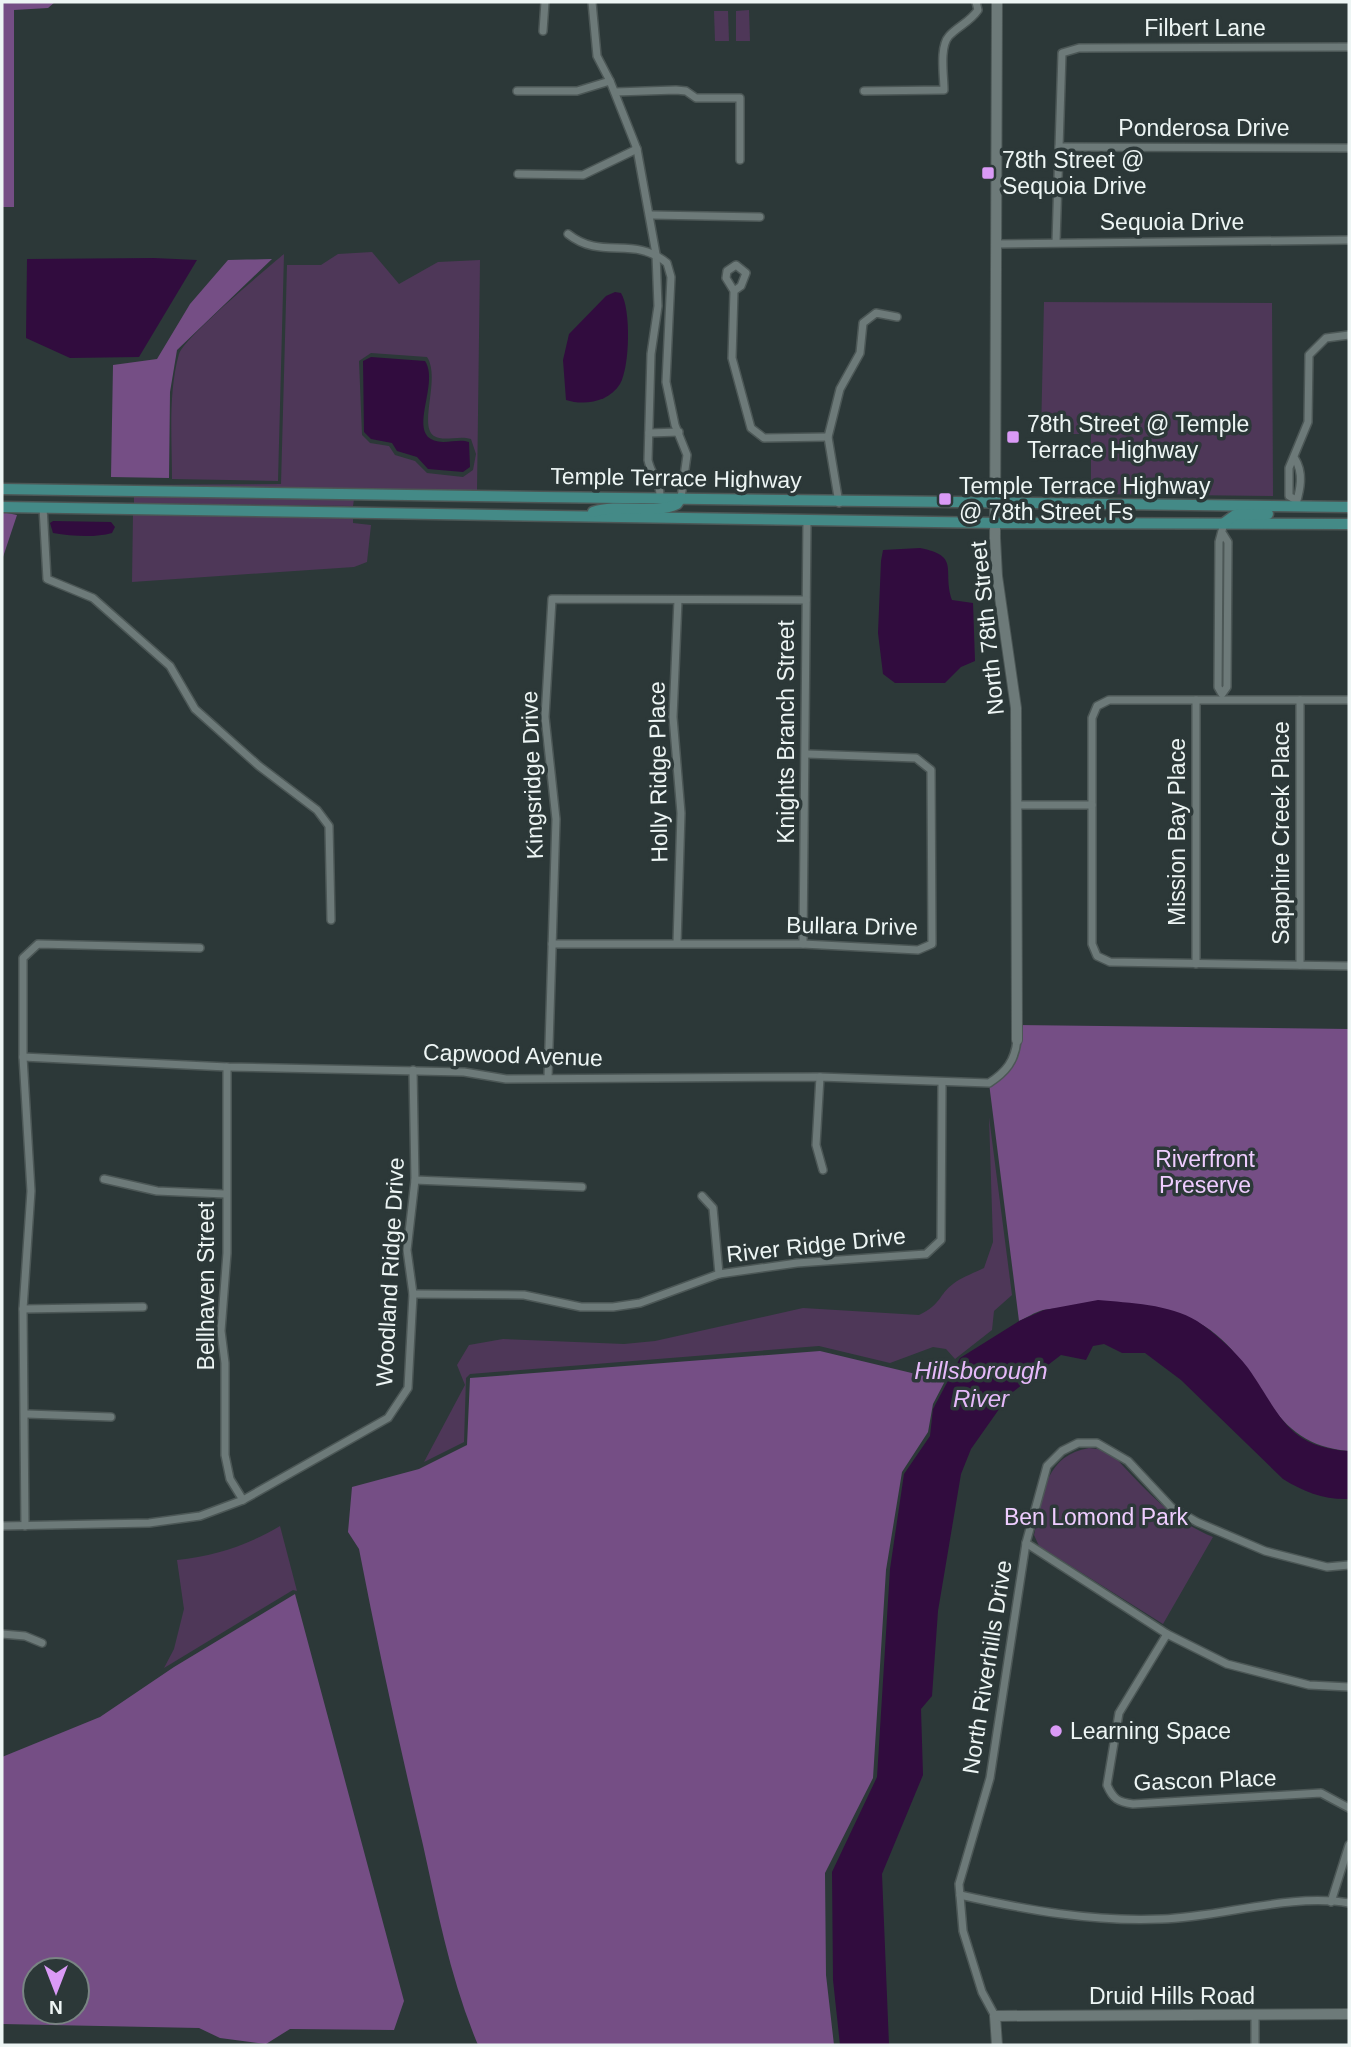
<svg xmlns="http://www.w3.org/2000/svg" width="1351" height="2047" font-family="Helvetica,sans-serif">
	<rect width="100%" height="100%" fill="#2c3838"/>
	<g fill="#4e3758" fill-rule="evenodd">
		<polygon points="749,10 750,41 736,41 736,11"/>
		<polygon points="714,11 728,11 729,41 715,41"/>
		<path d="M372,252L399,284L438,262L480,260L477,491L127,485L281,484L287,265H321L338,254ZM371,353L427,357C441,378 418,426 434,436C444,442 459,435 471,439L476,454L473,470L463,477L427,473L415,461L395,455L389,446L370,443L362,435L359,361Z"/>
		<path d="M284,254L278,481L172,479C172,439 168,393 179,354C183,339 267,268 284,254Z"/>
		<polygon points="1044,302 1272,303 1273,496 1091,494 1091,434 1041,434"/>
		<polygon points="134,495 354,499 353,506 134,503"/>
		<polygon points="133,513 353,516 353,523 371,525 367,562 354,567 132,582"/>
		<path d="M989,1117L1012,1295L994,1311L992,1330L955,1359L946,1349L933,1347L890,1363L819,1346L470,1374L466,1378L464,1442L424,1462L465,1385L457,1365L469,1345L503,1339L624,1344L655,1341L803,1308L919,1315C942,1304 939,1294 953,1284C962,1277 974,1273 984,1268L993,1242Z"/>
		<path d="M1089,1448L1105,1450L1114,1456C1143,1488 1173,1521 1213,1537L1163,1624L1039,1546L1034,1535C1043,1497 1043,1456 1089,1448Z"/>
		<path d="M280,1526L297,1591L293,1590L164,1668L174,1649L184,1609L177,1560C215,1556 248,1545 280,1526Z"/>
	</g>
	<g fill="#754e85" fill-rule="evenodd">
		<polygon points="2,2 55,2 48,8 14,10 14,207 2,207"/>
		<polygon points="272,259 177,350 170,392 169,478 111,477 113,365 157,359 190,304 228,260"/>
		<polygon points="2,512 17,515 2,560"/>
		<path d="M1017,1025L1349,1029V1451C1260,1445 1265,1357 1197,1322C1185,1315 1129,1316 1112,1315C1092,1313 1064,1306 1043,1310C1035,1312 1026,1318 1019,1321L989,1083L1016,1055Z"/>
		<path d="M820,1351L945,1381L933,1404L928,1432L902,1472L886,1570L873,1778L825,1873L826,1975L834,2045H478C451,1981 438,1913 423,1845C400,1747 378,1648 359,1549L348,1532L352,1487L419,1469L467,1445L470,1378Z"/>
		<path d="M295,1594L404,2001L394,2030L290,2029L266,2044L220,2038L199,2028L2,2024V1757L100,1717L174,1667ZM77,1970V2012H35V1970Z"/>
	</g>
	<g fill="#310c3e">
		<polygon points="154,258 197,260 139,357 70,358 26,338 27,259"/>
		<path d="M615,292L621,293C631,309 630,366 620,384C609,402 584,406 566,400L563,360L569,334L606,296Z"/>
		<path d="M371,357L425,361C439,382 411,427 431,439C443,446 457,438 469,442L470,467L463,472L428,469L417,457L397,451L392,443L371,439L364,432L363,361Z"/>
		<path d="M53,521L111,522L115,527L112,533C94,538 72,536 53,533L50,523Z"/>
		<path d="M920,548C961,556 942,570 952,600L973,603L975,661L961,667L945,683H895L883,674L878,633L881,561L883,550Z"/>
		<path d="M1098,1300C1130,1303 1169,1304 1197,1321C1215,1333 1235,1351 1248,1368C1280,1413 1286,1447 1349,1451V1499C1325,1500 1304,1492 1283,1479L1181,1380L1145,1353H1122L1104,1344L1093,1346L1086,1360L1061,1355L1009,1395L971,1449L961,1474L938,1611L932,1696L921,1709L923,1775L882,1874L889,2045H840L833,1980L832,1872L877,1777L890,1569L904,1474L930,1436L933,1409L960,1358L1019,1321L1044,1310Z"/>
	</g>
	<g fill="none" stroke-linecap="round" stroke-linejoin="round">
		<defs>
			<g id="street">
				<path d="M592,2L597,56L610,81L637,149L656,254L658,306L651,354L648,460C651,475 661,482 660,498"/>
				<polyline points="543,31 545,2"/>
				<polyline points="517,91 577,91 610,81"/>
				<path d="M864,91L944,90C944,76 939,47 949,36C958,26 970,22 978,10L976,2"/>
				<polyline points="615,92 676,90 686,91 696,98 740,98 740,160"/>
				<polyline points="1059,147 1349,148"/>
				<polyline points="518,174 583,175 637,149"/>
				<polyline points="652,215 760,217"/>
				<path d="M568,234C602,261 633,235 667,263L671,277L666,382L675,425L687,455L681,498"/>
				<polyline points="1056,242 1062,53 1079,48 1349,47"/>
				<polyline points="996,244 1349,240"/>
				<polyline points="734,291 726,278 727,271 736,265 746,273 741,286 734,291 732,358 751,428 764,438 828,437"/>
				<polyline points="649,433 679,432"/>
				<path d="M1295,459C1304,473 1300,490 1296,504"/>
				<polyline points="1296,500 1289,496 1289,468 1308,422 1309,355 1326,338 1349,335"/>
				<polyline points="839,503 828,437 840,389 860,353 863,323 876,313 897,317"/>
				<polyline points="43,507 47,579 93,598 170,666 195,709 259,766 317,810 329,826 331,920"/>
				<polyline points="1223,534 1228,542 1227,687 1222,694 1218,687 1219,542 1224,523"/>
				<polyline points="1300,700 1300,965"/>
				<polyline points="1349,700 1109,700 1097,706 1092,718 1092,944 1097,956 1110,962 1349,966"/>
				<polyline points="1016,805 1092,805"/>
				<polyline points="677,943 681,813 673,717 678,600"/>
				<polyline points="552,944 803,944 918,950 932,944 931,770 916,758 807,754"/>
				<polyline points="803,944 807,520"/>
				<polyline points="1196,964 1196,700"/>
				<path d="M23,1057L227,1067L464,1072L506,1079L820,1077L989,1083C1006,1072 1015,1061 1017,1040"/>
				<polyline points="227,1067 227,1253 221,1331 225,1363 225,1455 230,1479 243,1500"/>
				<polyline points="820,1077 816,1145 823,1170"/>
				<polyline points="548,1078 556,819 545,717 552,599 806,600"/>
				<polyline points="104,1179 157,1191 225,1194"/>
				<polyline points="415,1180 582,1187"/>
				<polyline points="702,1196 713,1208 719,1274"/>
				<polyline points="413,1294 524,1295 581,1307 613,1307 640,1303 719,1274 797,1263 926,1254 941,1240 942,1083"/>
				<polyline points="23,1309 143,1307"/>
				<polyline points="27,1414 111,1417"/>
				<polyline points="2,1526 149,1523 200,1516 243,1500 388,1418 408,1388 413,1294 407,1250 415,1180 413,1070"/>
				<polyline points="25,1526 23,1309 31,1191 23,1057 23,958 38,944 200,948"/>
				<polyline points="1026,1543 1167,1634 1227,1664 1309,1685 1349,1687"/>
				<polyline points="2,1634 25,1636 42,1643"/>
				<path d="M1167,1634L1119,1713L1107,1785C1113,1799 1118,1802 1133,1804L1321,1793L1349,1808"/>
				<path d="M960,1895C1027,1910 1092,1922 1162,1919C1222,1917 1290,1893 1349,1903"/>
				<polyline points="1331,1902 1349,1845"/>
				<polyline points="995,2016 982,1992 963,1931 959,1884 990,1778 1026,1543 1047,1466 1062,1451 1078,1443 1097,1443 1128,1461 1171,1507 1197,1522 1265,1551 1327,1567 1349,1565"/>
				<polyline points="1255,2045 1255,2015"/>
			</g>
			<g id="secondary">
				<polyline points="997,2 995,538 997,576 1016,708 1017,1040"/>
				<polyline points="997,2045 995,2016 1349,2014"/>
			</g>
			<g id="primary">
				<path d="M2,489C451,494 900,505 1349,507"/>
				<polyline points="2,507 996,523 1349,524"/>
				<path d="M593,512C619,503 655,515 677,504L681,498"/>
				<polyline points="1224,523 1235,515 1268,514"/>
			</g>
		</defs>
		<use href="#street" stroke="#4c5756" stroke-width="10"/>
		<use href="#secondary" stroke="#4c5756" stroke-width="12"/>
		<use href="#primary" stroke="#4c5756" stroke-width="13"/>
		<use href="#street" stroke="#6d7a79" stroke-width="7"/>
		<use href="#secondary" stroke="#6d7a79" stroke-width="10"/>
		<use href="#primary" stroke="#448a87" stroke-width="10"/>
	</g>
	<g fill="#da9af6" stroke="#2c3838" stroke-width="2.5">
		<rect x="981" y="166" width="14" height="14" rx="3.5"/>
		<rect x="1006" y="430" width="14" height="14" rx="3.5"/>
		<rect x="938" y="492" width="14" height="14" rx="3.5"/>
		<circle cx="1056" cy="1731" r="7"/>
	</g>
	<g text-anchor="middle" dominant-baseline="central" stroke-width="7" stroke-linejoin="round" paint-order="stroke">
		<g font-size="23" fill="#edf5f4" stroke="#2c3838">
			<text x="1205" y="28">Filbert Lane</text>
			<text x="1204" y="128">Ponderosa Drive</text>
			<text x="1172" y="222">Sequoia Drive</text>
			<text transform="translate(676 478) rotate(1)">Temple Terrace Highway</text>
			<text transform="translate(987 628) rotate(-96)">North 78th Street</text>
			<text transform="translate(786 732) rotate(-90)">Knights Branch Street</text>
			<text transform="translate(658 772) rotate(-91)">Holly Ridge Place</text>
			<text transform="translate(532 775) rotate(-92)">Kingsridge Drive</text>
			<text transform="translate(1177 832) rotate(-90)">Mission Bay Place</text>
			<text transform="translate(1281 833) rotate(-90)">Sapphire Creek Place</text>
			<text transform="translate(852 926) rotate(1)">Bullara Drive</text>
			<text transform="translate(513 1055) rotate(2)">Capwood Avenue</text>
			<text transform="translate(816 1245) rotate(-6)">River Ridge Drive</text>
			<text transform="translate(390 1272) rotate(-87)">Woodland Ridge Drive</text>
			<text transform="translate(206 1286) rotate(-90)">Bellhaven Street</text>
			<text transform="translate(987 1667) rotate(-81)">North Riverhills Drive</text>
			<text transform="translate(1205 1780) rotate(-2)">Gascon Place</text>
			<text x="1172" y="1996">Druid Hills Road</text>
		</g>
		<g font-size="23" fill="#edf5f4" stroke="#2c3838" text-anchor="start">
			<text x="1002" y="160">78th Street @<tspan x="1002" dy="26">Sequoia Drive</tspan></text>
			<text x="1027" y="424">78th Street @ Temple<tspan x="1027" dy="26">Terrace Highway</tspan></text>
			<text x="959" y="486">Temple Terrace Highway<tspan x="959" dy="26">@ 78th Street Fs</tspan></text>
			<text x="1070" y="1731">Learning Space</text>
		</g>
		<g font-size="23" fill="#efcdff" stroke="#2c3838">
			<text x="1205" y="1159">Riverfront<tspan x="1205" dy="26">Preserve</tspan></text>
			<text x="1096" y="1517">Ben Lomond Park</text>
		</g>
		<g font-size="24" font-style="italic" fill="#e6b9fa" stroke="#2c3838">
			<text x="981" y="1370">Hillsborough<tspan x="981" dy="28">River</tspan></text>
		</g>
	</g>
	<rect width="1351" height="2047" fill="none" stroke="#edf5f4" stroke-width="7"/>
	<g transform="translate(56 1991) rotate(180)"><circle r="33" fill="#2c3838" stroke="#798483" stroke-width="2"/>
	<path d="M0-5L12 26L0 18L-12 26Z" fill="#da9af6"/>
	<text y="-10" font-size="19" font-weight="bold" text-anchor="middle" fill="#edf5f4">N</text>
	</g>
</svg>
